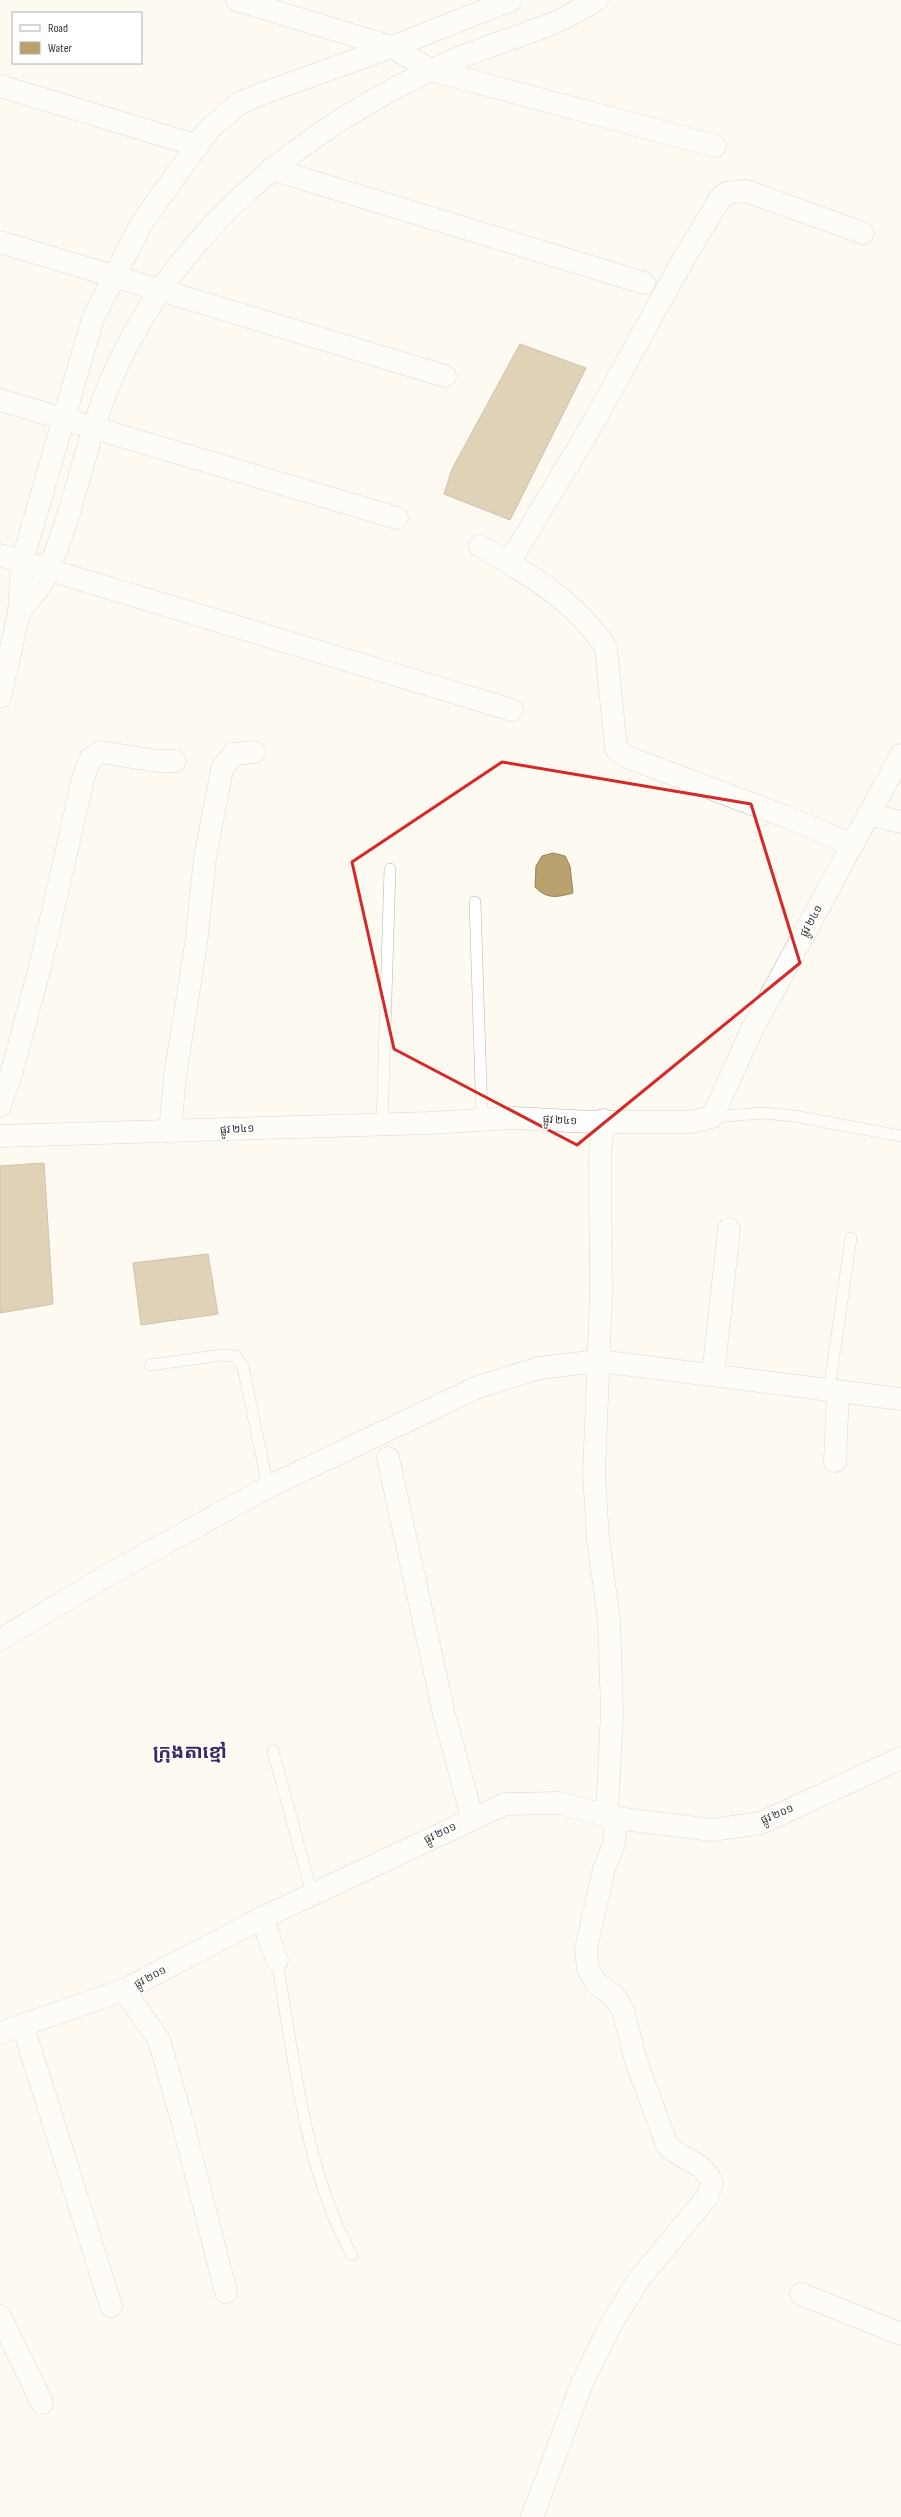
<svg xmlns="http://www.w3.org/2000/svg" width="901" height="2517" font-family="'Sofia Sans Condensed','Noto Sans Khmer',sans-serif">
	<rect width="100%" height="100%" fill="#fefaf1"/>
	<g fill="#baa26f" stroke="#94825e">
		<polygon points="520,344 586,368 510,520 444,494 452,469"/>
		<path d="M553,853L565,856L570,866L573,893C557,897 548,900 535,887L536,866L542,856Z"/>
		<polygon points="44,1163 53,1304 0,1313 0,1166"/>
		<polygon points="208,1254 218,1314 141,1325 133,1263"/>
	</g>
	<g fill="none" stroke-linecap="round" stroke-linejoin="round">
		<defs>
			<g id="service">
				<polyline points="475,902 482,1119"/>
				<polyline points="712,1117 763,1113 794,1116 901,1136"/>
				<polyline points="382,1124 390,869"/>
				<polyline points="150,1365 222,1355 236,1356 243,1367 268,1487"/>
				<polyline points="829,1390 851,1238"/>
				<polyline points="273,1751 312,1894"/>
				<path d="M277,1960C293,2055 305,2171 352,2255"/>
			</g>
			<g id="minor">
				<polyline points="237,0 392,47 431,70 715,146"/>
				<polyline points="0,86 198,146"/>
				<polyline points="271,169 644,283"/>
				<polyline points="0,242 445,376"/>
				<polyline points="0,400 397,518"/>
				<path d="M480,546C527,573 576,601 606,648L616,749L627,757L784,816L853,845"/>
				<polyline points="0,555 512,710"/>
				<polyline points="509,563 592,425 683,260 720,199 726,193 746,191 863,233"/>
				<path d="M19,613C27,602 39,590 45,577C77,508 86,430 119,362C186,222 310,124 449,62C483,47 519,37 554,23C569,16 583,8 597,0"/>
				<polyline points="0,697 19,613 22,562 93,318 141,224 209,129 240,103 261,94 392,47 511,0"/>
				<polyline points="869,814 901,822"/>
				<polyline points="0,1106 12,1071 40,967 83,779 90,759 101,752 157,761 175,761"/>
				<polyline points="603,1120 600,1156 601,1295 594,1474 598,1539 609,1620 612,1711 607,1814"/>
				<polyline points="170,1132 175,1076 196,944 205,858 222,769 233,754 254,752"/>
				<polyline points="0,1136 429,1123 515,1118 590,1122 691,1122 712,1117 752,1030 901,755"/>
				<polyline points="713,1375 729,1229"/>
				<polyline points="388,1458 444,1714 472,1817"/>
				<polyline points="835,1461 838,1391"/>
				<polyline points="0,1640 108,1575 268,1487 478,1387 539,1368 599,1361 901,1399"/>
				<polyline points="262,1918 277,1960"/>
				<polyline points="124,1990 159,2040 183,2124 226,2292"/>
				<polyline points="23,2026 111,2306"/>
				<polyline points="801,2294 901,2334"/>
				<polyline points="0,2316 42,2403"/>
				<path d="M532,2517L582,2383L608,2330L637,2282L707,2197L712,2183C701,2158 684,2163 667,2145L636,2061L623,2010L614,1996L596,1983L588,1969L586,1949L604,1869L614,1844L616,1818"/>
			</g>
			<polyline id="tertiary" points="0,2033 124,1990 262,1918 505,1804 559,1803 616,1818 712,1830 761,1823 901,1758"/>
		</defs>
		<use href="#service" stroke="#b7b3ab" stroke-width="12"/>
		<use href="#minor" stroke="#b7b3ab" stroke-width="23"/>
		<use href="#tertiary" stroke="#b7b3ab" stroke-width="23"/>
		<use href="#service" stroke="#fff" stroke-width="11"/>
		<use href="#minor" stroke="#fff" stroke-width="22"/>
		<use href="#tertiary" stroke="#fff" stroke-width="22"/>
	</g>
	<path d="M0 0H901V2517H0ZM502,762L751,804L800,963L577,1145L394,1049L352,862Z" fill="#fefaf1" fill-opacity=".55" fill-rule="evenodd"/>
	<path fill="none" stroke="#d62828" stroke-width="3" stroke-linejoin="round" d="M502,762L751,804L800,963L577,1145L394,1049L352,862Z"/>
	<g text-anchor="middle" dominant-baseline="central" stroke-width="3.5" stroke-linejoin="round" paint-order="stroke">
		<g font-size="11" fill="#3b3936" stroke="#fff">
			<text transform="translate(811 921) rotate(-61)">ផ្លូវ ២៤១</text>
			<text transform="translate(560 1120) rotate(3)">ផ្លូវ ២៤១</text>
			<text transform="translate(237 1129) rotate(-3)">ផ្លូវ ២៤១</text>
			<text transform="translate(777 1814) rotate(-23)">ផ្លូវ ២០១</text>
			<text transform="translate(440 1833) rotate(-26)">ផ្លូវ ២០១</text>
			<text transform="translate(150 1977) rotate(-28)">ផ្លូវ ២០១</text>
		</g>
		<g font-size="19" font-weight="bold" fill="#3d2a65" stroke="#fff">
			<text x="190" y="1752">ក្រុងតាខ្មៅ</text>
		</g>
	</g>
	<rect x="12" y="12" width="130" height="52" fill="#ffffff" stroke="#b1b0af"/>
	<rect x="20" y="25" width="20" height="6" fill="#ffffff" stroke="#b1b0af"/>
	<text x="48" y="32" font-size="12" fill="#3b3936">Road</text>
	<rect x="20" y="42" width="20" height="12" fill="#baa26f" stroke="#b1b0af"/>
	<text x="48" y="52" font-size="12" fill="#3b3936">Water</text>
</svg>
